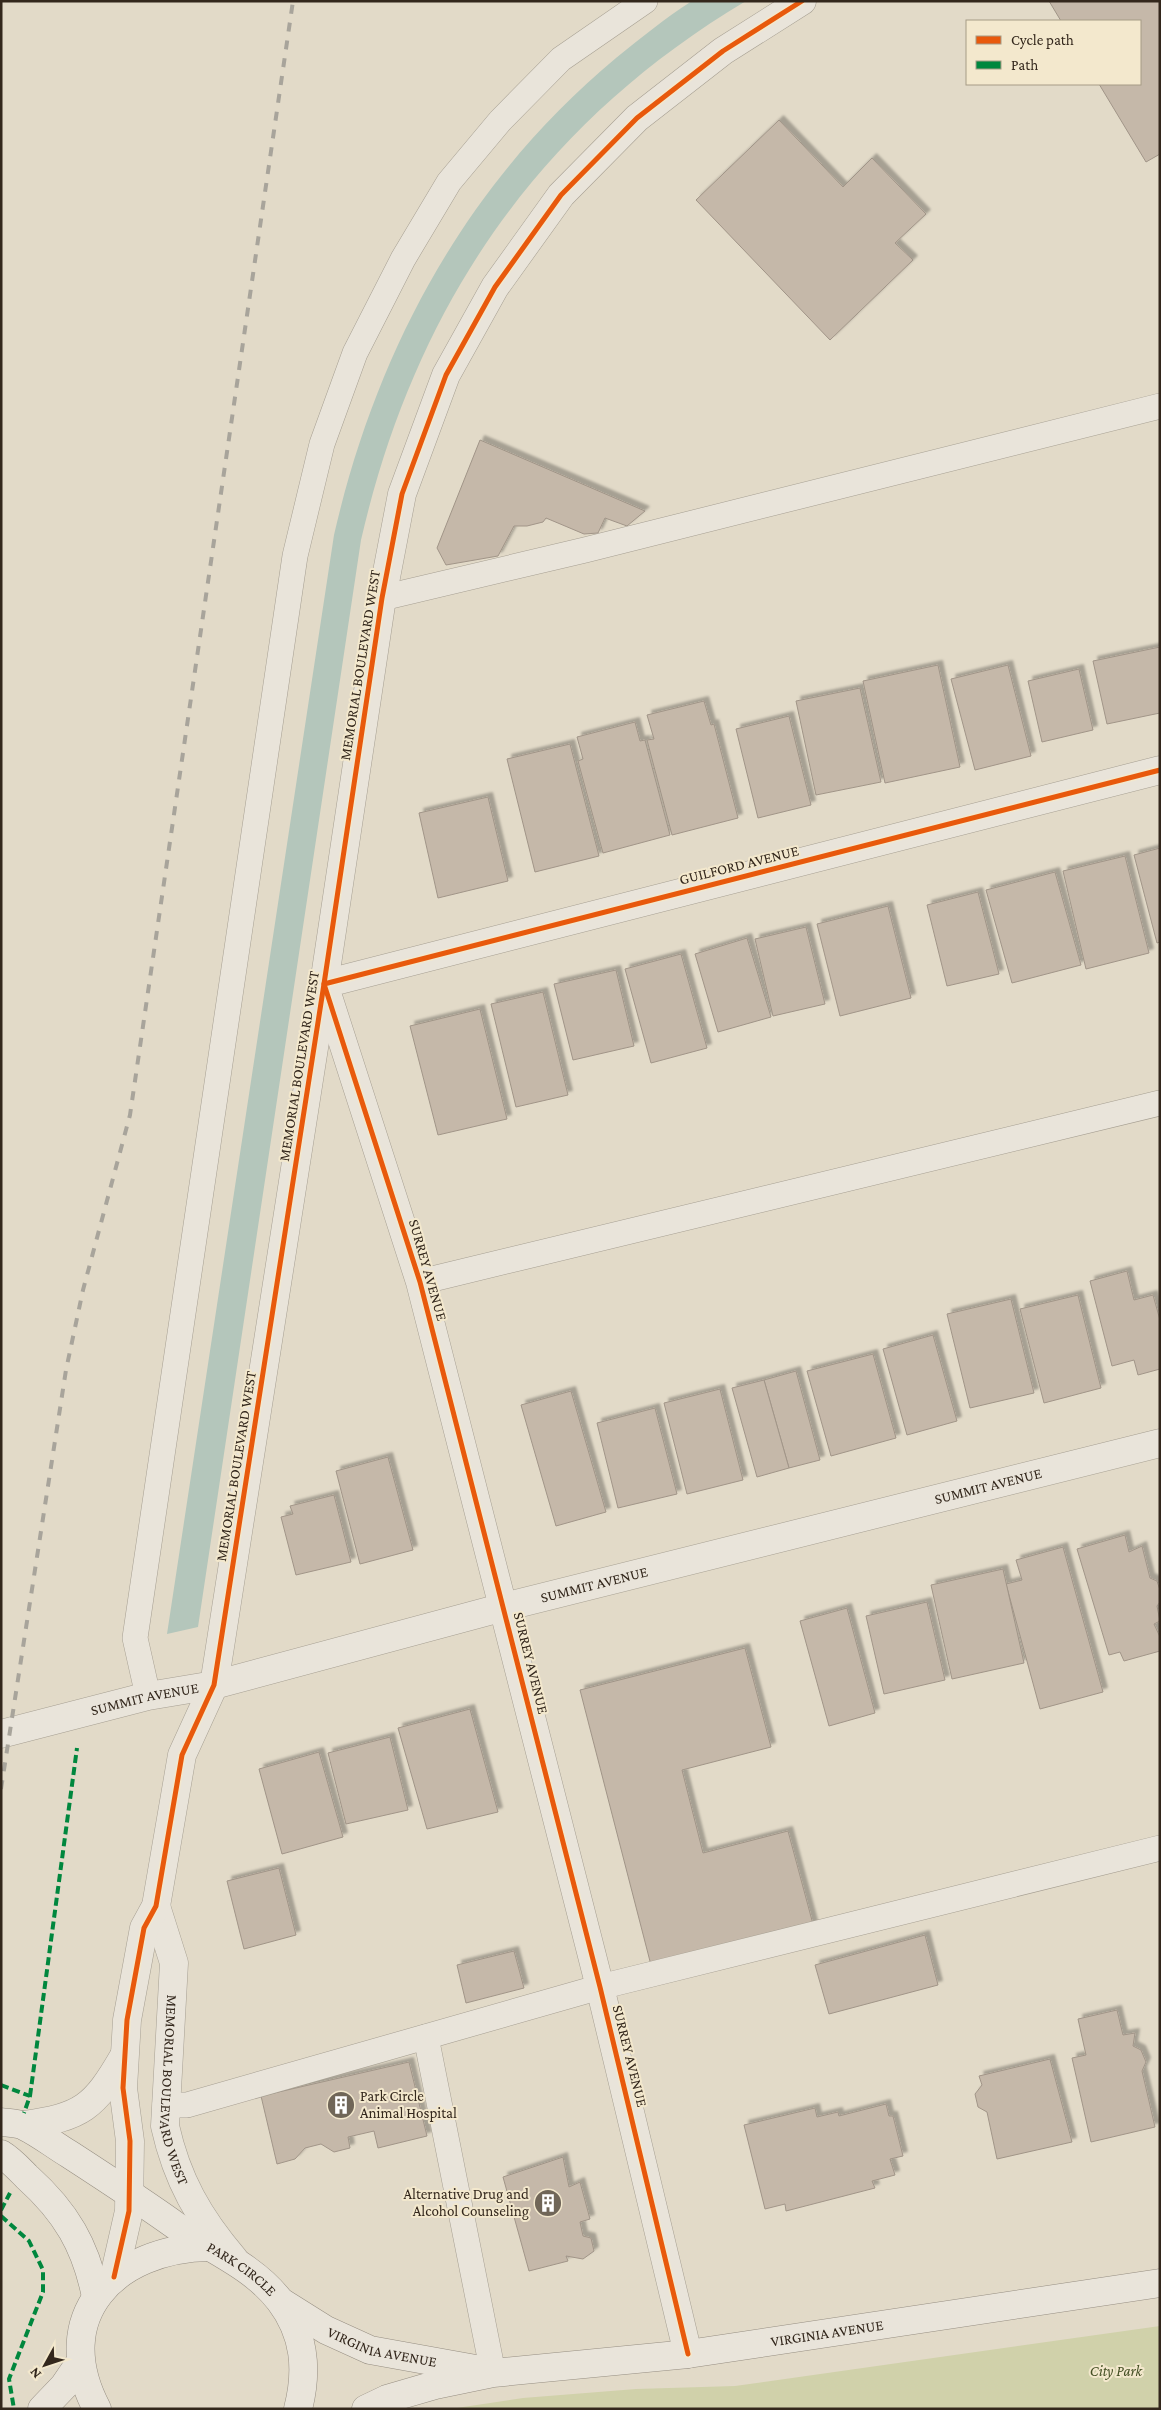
<svg xmlns="http://www.w3.org/2000/svg" width="1161" height="2410" font-family="'Crimson Pro',serif">
	<defs>
		<filter id="shadow"><feDropShadow dx="4.5" dy="-4.5" stdDeviation="1" flood-color="#0004"/></filter>
	</defs>
	<rect width="100%" height="100%" fill="#e2dac8"/>
	<polygon fill="#d0d1aa" points="1160,2326 1160,2409 450,2409 523,2398 636,2389 735,2386"/>
	<path fill="#b4c6bb" d="M692,1H746C538,125 415,306 361,540L198,1627L167,1634L334,535C377,348 467,182 616,58C641,38 665,18 692,1Z"/>
	<g fill="#c5b8a9" stroke="#a19588" filter="url(#shadow)">
		<polygon points="1049,1 1160,1 1160,154 1146,162 1099,84 1140,84 1140,21 1061,21"/>
		<polygon points="779,120 843,187 872,158 926,214 895,243 913,260 830,340 696,200"/>
		<polygon points="480,440 645,511 627,526 605,518 598,533 584,534 546,518 543,522 527,526 514,526 498,556 446,565 437,548"/>
		<polygon points="1160,647 1160,713 1107,724 1093,661"/>
		<polygon points="938,665 960,767 885,783 863,681"/>
		<polygon points="1008,665 1031,756 975,770 951,679"/>
		<polygon points="1079,669 1093,730 1042,742 1028,681"/>
		<polygon points="860,688 881,782 816,795 796,701"/>
		<polygon points="704,701 711,725 714,724 738,818 672,835 647,740 654,739 647,715"/>
		<polygon points="789,716 811,805 758,818 736,729"/>
		<polygon points="635,722 640,741 645,740 670,835 603,853 578,761 583,759 577,737"/>
		<polygon points="570,744 599,856 535,872 507,759"/>
		<polygon points="488,797 508,881 438,898 419,813"/>
		<polygon points="1160,848 1160,942 1157,943 1134,855"/>
		<polygon points="1125,856 1149,953 1086,969 1063,871"/>
		<polygon points="1055,872 1081,965 1012,983 986,890"/>
		<polygon points="978,892 999,974 947,986 927,905"/>
		<polygon points="888,906 911,998 840,1016 817,924"/>
		<polygon points="806,927 825,1004 773,1016 755,939"/>
		<polygon points="747,938 771,1017 718,1032 695,954"/>
		<polygon points="681,954 707,1048 651,1063 625,969"/>
		<polygon points="616,970 634,1046 573,1060 554,984"/>
		<polygon points="543,992 568,1095 516,1107 491,1004"/>
		<polygon points="480,1009 507,1119 438,1135 410,1026"/>
		<polygon points="1127,1271 1134,1300 1153,1295 1160,1320 1160,1369 1138,1375 1134,1360 1112,1366 1090,1281"/>
		<polygon points="1078,1295 1101,1388 1044,1403 1020,1309"/>
		<polygon points="1011,1299 1034,1393 970,1408 947,1314"/>
		<polygon points="933,1335 957,1421 907,1435 883,1349"/>
		<polygon points="873,1354 896,1438 831,1456 807,1371"/>
		<polygon points="796,1371 820,1460 789,1468 764,1380"/>
		<polygon points="764,1380 789,1468 757,1477 732,1388"/>
		<polygon points="720,1389 743,1480 687,1494 664,1403"/>
		<polygon points="571,1391 606,1512 556,1526 521,1405"/>
		<polygon points="655,1408 677,1494 618,1508 597,1423"/>
		<polygon points="388,1457 413,1550 360,1564 336,1471"/>
		<polygon points="334,1495 351,1562 296,1575 281,1517 293,1514 290,1506"/>
		<polygon points="1125,1535 1129,1552 1142,1546 1150,1578 1157,1581 1160,1590 1160,1602 1157,1606 1160,1621 1154,1624 1160,1637 1160,1651 1124,1661 1120,1652 1109,1655 1077,1549"/>
		<polygon points="1063,1547 1103,1692 1040,1709 1006,1584 1022,1580 1016,1560"/>
		<polygon points="1003,1569 1024,1663 952,1679 931,1585"/>
		<polygon points="927,1602 945,1680 884,1694 866,1616"/>
		<polygon points="847,1608 875,1713 829,1726 800,1621"/>
		<polygon points="745,1648 771,1747 682,1770 703,1853 788,1831 814,1928 652,1969 580,1690"/>
		<polygon points="470,1709 498,1812 427,1829 398,1728"/>
		<polygon points="390,1737 408,1810 346,1824 328,1753"/>
		<polygon points="319,1752 343,1837 282,1854 259,1769"/>
		<polygon points="279,1868 296,1935 244,1949 227,1881"/>
		<polygon points="925,1935 938,1985 829,2014 815,1965"/>
		<polygon points="514,1951 524,1988 466,2003 457,1965"/>
		<polygon points="1117,2010 1123,2035 1135,2033 1133,2046 1141,2050 1146,2062 1142,2071 1155,2127 1091,2142 1072,2058 1086,2055 1078,2019"/>
		<polygon points="1050,2059 1072,2142 997,2159 987,2112 978,2107 975,2094 982,2085 979,2076"/>
		<polygon points="409,2062 427,2136 378,2148 374,2131 348,2137 350,2148 334,2152 321,2144 305,2148 295,2159 277,2164 261,2096"/>
		<polygon points="886,2104 889,2116 893,2116 903,2156 890,2159 895,2175 872,2181 875,2188 786,2211 785,2204 765,2209 744,2125 815,2108 817,2117 838,2112 839,2116"/>
		<polygon points="563,2157 569,2187 580,2182 590,2219 580,2222 583,2236 591,2238 594,2251 583,2259 566,2256 568,2261 529,2271 503,2177"/>
	</g>
	<g fill="none" stroke-linecap="round" stroke-linejoin="round">
		<defs>
			<g id="service">
				<polyline points="382,598 585,550 1160,406"/>
				<polyline points="420,1282 1160,1103"/>
				<polyline points="148,1696 135,1638 295,556 322,444 355,353 403,259 449,182 500,121 561,59 645,1"/>
				<polyline points="426,2037 493,2373"/>
				<polyline points="165,2105 187,2105 600,1987 1160,1848"/>
			</g>
			<g id="minor">
				<path id="s1" d="M1,1734L148,1696L214,1685L504,1607L1160,1443"/>
				<polyline points="688,2354 600,1987 420,1282 324,984 1160,770"/>
			</g>
			<g id="tertiary">
				<path id="s2" d="M156,1906L174,1963L165,2126C177,2180 199,2218 234,2259"/>
				<path d="M23,2125C82,2117 94,2108 124,2056"/>
				<polyline points="114,2277 129,2211 130,2141 123,2088 127,2020 144,1928 156,1906 182,1755 214,1685 324,984 382,598 402,494 446,375 495,287 561,195 637,118 723,51 802,1"/>
			</g>
			<g id="secondary">
				<path id="s3" d="M1,2122C8,2123 17,2123 24,2126C39,2133 54,2145 69,2154C106,2178 143,2202 179,2228C214,2251 254,2267 280,2301C305,2334 308,2370 298,2409"/>
				<path d="M1,2154C11,2160 19,2169 27,2177C66,2212 86,2246 96,2297"/>
				<path id="s4" d="M283,2303L326,2330L370,2350L481,2370"/>
				<polyline points="42,2409 64,2386 79,2364"/>
				<path d="M97,2409C48,2316 115,2248 210,2247"/>
				<path id="s5" d="M366,2409L387,2399L435,2385L493,2373L688,2354L1160,2283"/>
			</g>
		</defs>
		<use href="#service" stroke="#a69f92" stroke-width="26"/>
		<use href="#minor" stroke="#a69f92" stroke-width="29"/>
		<use href="#tertiary" stroke="#a69f92" stroke-width="29"/>
		<use href="#secondary" stroke="#968e82" stroke-width="29"/>
		<use href="#service" stroke="#e9e4da" stroke-width="25"/>
		<use href="#minor" stroke="#e9e4da" stroke-width="28"/>
		<use href="#tertiary" stroke="#e9e4da" stroke-width="28"/>
		<use href="#secondary" stroke="#e9e4da" stroke-width="28"/>
		<polyline stroke="#a8a49b" stroke-width="4" stroke-dasharray="9 9" stroke-linecap="butt" points="1,1789 66,1370 83,1290 130,1115 293,1"/>
		<g stroke="#00873e" stroke-width="4" stroke-dasharray="8 4" stroke-linecap="butt">
			<polyline points="1,2085 30,2096 24,2113"/>
			<polyline points="30,2096 77,1748"/>
			<polyline points="1,2210 10,2193"/>
			<polyline points="1,2216 29,2241 43,2270 43,2292 9,2379 14,2409"/>
		</g>
		<defs>
			<g id="cycleway">
				<polyline points="114,2277 129,2211 130,2141 123,2088 127,2020 144,1928 156,1906 182,1755 214,1685 324,984 382,598 402,494 446,375 495,287 561,195 637,118 723,51 802,1"/>
				<polyline points="688,2354 600,1987 420,1282 324,984 1160,770"/>
			</g>
		</defs>
		<use href="#cycleway" stroke="#f3e8cd" stroke-width="8"/>
		<use href="#cycleway" stroke="#e8590c" stroke-width="5"/>
	</g>
	<defs>
		<symbol id="building-disc" viewBox="-11 -11 22 22"><circle r="9.5" fill="#706658" stroke="#f3e8cd"/><path d="M-4-6H4V6H1V3H-1V6H-4ZM-2.5-4.3h1.7v1.8h-1.7ZM.8-4.3h1.7v1.8H.8ZM-2.5-1h1.7V.8h-1.7ZM.8-1h1.7V.8H.8Z" fill="#fff"/></symbol>
	</defs>
	<g fill-rule="evenodd">
		<use href="#building-disc" x="325" y="2089" width="32" height="32"/>
		<use href="#building-disc" x="532" y="2187" width="32" height="32"/>
	</g>
	<g text-anchor="middle" dominant-baseline="central" stroke-width="4" stroke-linejoin="round" paint-order="stroke">
		<g font-size="15" fill="#33271c" stroke="#f3e8cd">
			<text transform="translate(360 665) rotate(-81)">MEMORIAL BOULEVARD WEST</text>
			<text transform="translate(739 865) rotate(-14)">GUILFORD AVENUE</text>
			<text transform="translate(299 1066) rotate(-81)">MEMORIAL BOULEVARD WEST</text>
			<text transform="translate(428 1270) rotate(74)">SURREY AVENUE</text>
			<text transform="translate(236 1466) rotate(-81)">MEMORIAL BOULEVARD WEST</text>
			<text stroke="none"><textPath href="#s1" startOffset="1018">SUMMIT AVENUE</textPath></text>
			<text stroke="none"><textPath href="#s1" startOffset="612">SUMMIT AVENUE</textPath></text>
			<text transform="translate(531 1663) rotate(76)">SURREY AVENUE</text>
			<text stroke="none"><textPath href="#s1" startOffset="148">SUMMIT AVENUE</textPath></text>
			<text transform="translate(630 2056) rotate(76)">SURREY AVENUE</text>
			<text stroke="none"><textPath href="#s2" startOffset="188">MEMORIAL BOULEVARD WEST</textPath></text>
			<text stroke="none"><textPath href="#s3" startOffset="284">PARK CIRCLE</textPath></text>
			<text stroke="none"><textPath href="#s5" startOffset="469">VIRGINIA AVENUE</textPath></text>
			<text stroke="none"><textPath href="#s4" startOffset="110">VIRGINIA AVENUE</textPath></text>
		</g>
		<g font-size="15" fill="#33271c" stroke="#f3e8cd" text-anchor="start">
			<text x="360" y="2096">Park Circle<tspan x="360" dy="17">Animal Hospital</tspan></text>
			<text x="529" y="2194" text-anchor="end">Alternative Drug and<tspan x="529" dy="17">Alcohol Counseling</tspan></text>
		</g>
		<g font-size="15" font-style="italic" fill="#434f23" stroke="#f3e8cd">
			<text x="1116" y="2371">City Park</text>
		</g>
	</g>
	<rect width="1161" height="2410" fill="none" stroke="#33271c" stroke-width="5"/>
	<rect x="966" y="20" width="175" height="65" fill="#f3e8cd" stroke="#a69b86"/>
	<rect x="976" y="36" width="25" height="8" fill="#e8590c" stroke="#a69b86"/>
	<text x="1011" y="45" font-size="15" fill="#33271c">Cycle path</text>
	<rect x="976" y="61" width="25" height="8" fill="#00873e" stroke="#a69b86"/>
	<text x="1011" y="70" font-size="15" fill="#33271c">Path</text>
	<g transform="translate(45 2365) rotate(230)" stroke="#f3e8cd" stroke-width="4" paint-order="stroke">
	<path d="M0-4L9 19L0 12L-9 19Z" fill="#33271c"/>
	<text y="-8" font-size="14" font-weight="bold" text-anchor="middle" fill="#33271c">N</text>
	</g>
</svg>
